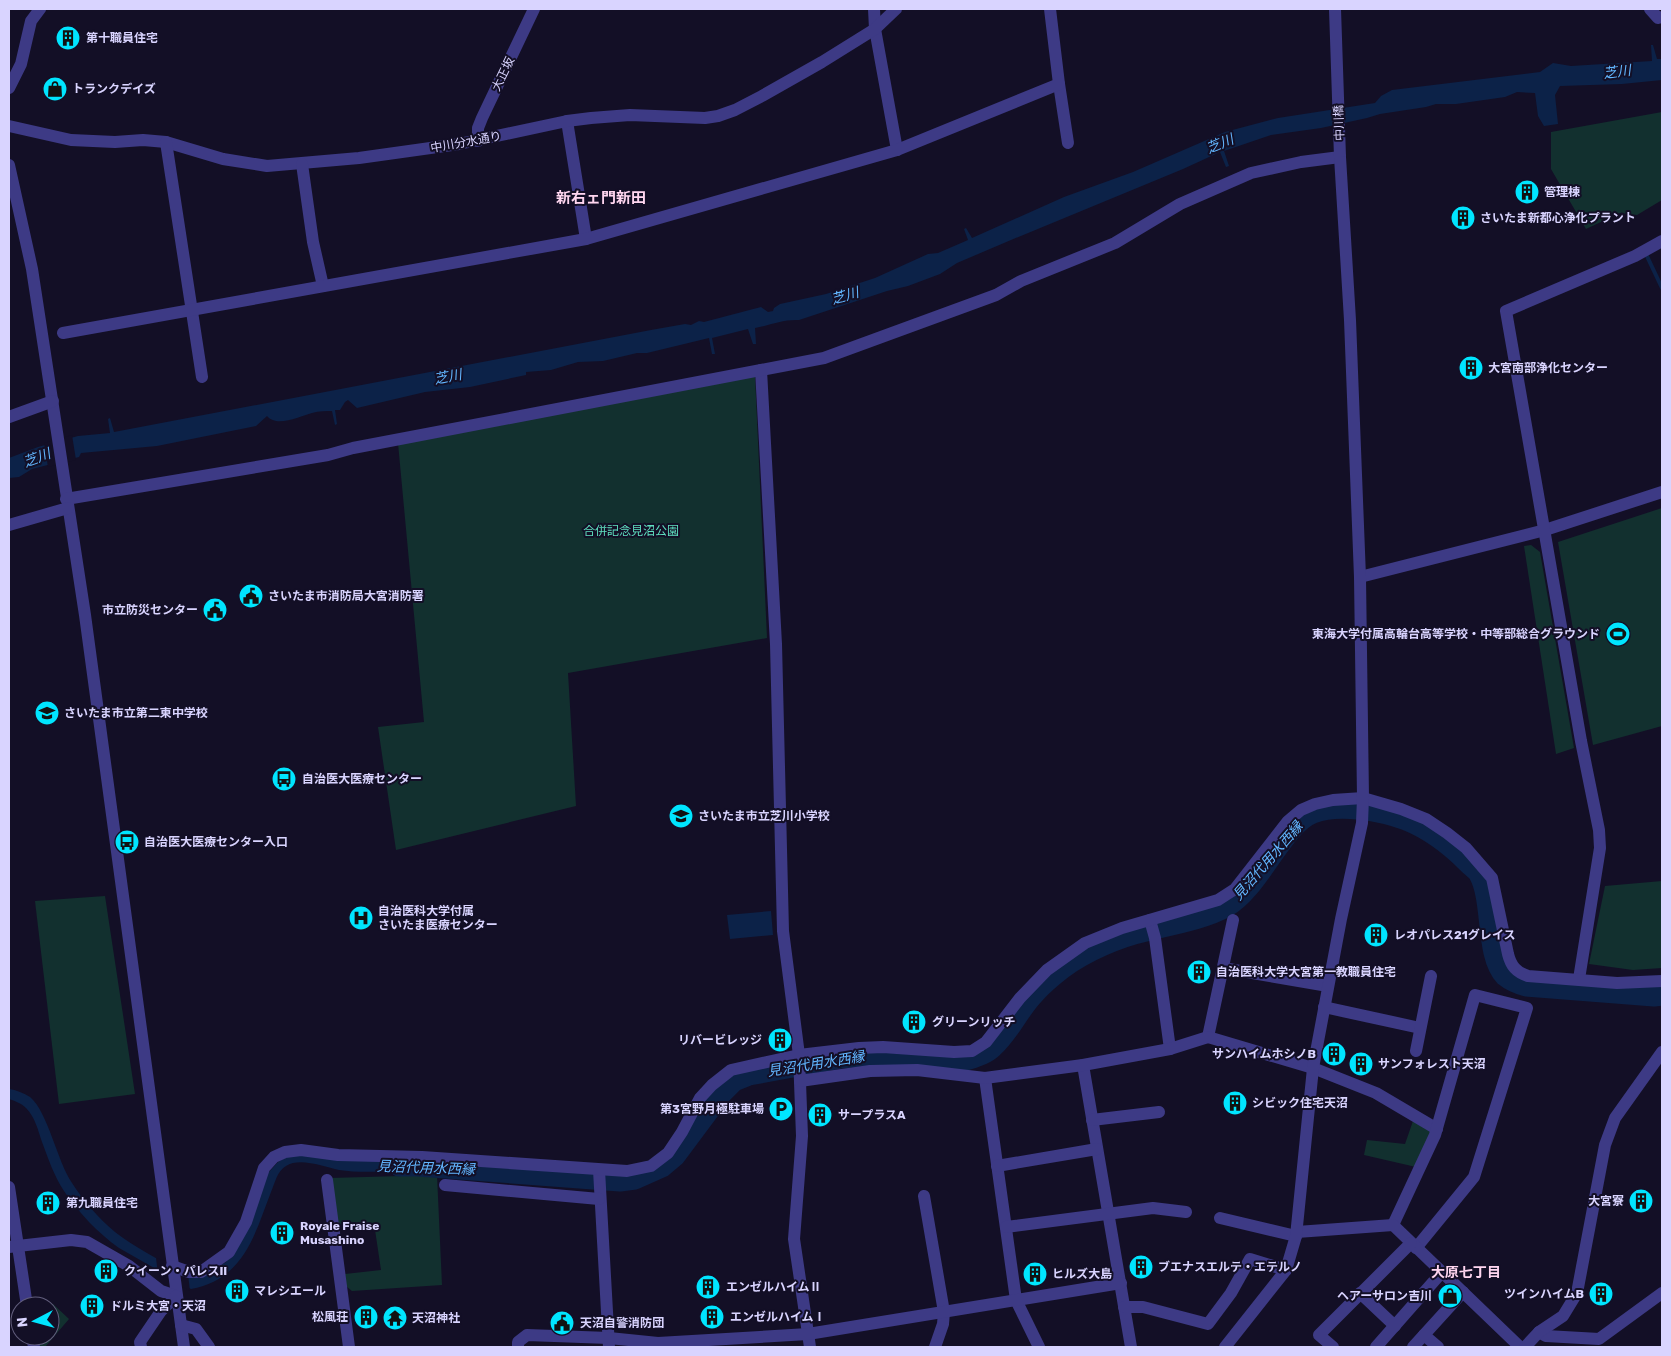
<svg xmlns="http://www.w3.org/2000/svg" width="1671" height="1356" font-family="Rubik,'Noto Sans JP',sans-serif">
	<rect width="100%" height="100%" fill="#130f26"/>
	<g fill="#12302f">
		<polygon points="1662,112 1662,200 1637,215 1620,213 1586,229 1551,169 1551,132"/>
		<polygon points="755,376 767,638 568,673 576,806 396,850 378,727 424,722 398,443"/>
		<polygon points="1662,508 1662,726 1593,745 1558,542"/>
		<polygon points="1531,545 1540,552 1574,748 1556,754 1524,546"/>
		<polygon points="1662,881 1662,968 1633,970 1589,964 1605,886"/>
		<polygon points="105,896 135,1094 59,1104 35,901"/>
		<polygon points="1413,1121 1432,1132 1416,1167 1364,1155 1367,1140 1405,1144"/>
		<polygon points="437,1175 442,1285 352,1291 346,1286 345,1274 381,1270 374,1223 339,1228 330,1178"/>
		<polygon points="53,1304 69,1319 45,1347 38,1347 36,1336 50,1336 50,1306 42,1306"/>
	</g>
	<g fill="#0c2248">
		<path d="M1651,45H1653L1657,59H1662V80L1622,84L1560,86L1555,95L1558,124L1544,126L1538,116L1535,93L1517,92L1505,97L1456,104H1436L1426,107L1380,114L1367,118L1321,128L1271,135L1224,151L1229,166L1226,167L1220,152L1183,169L1011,240L957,263L940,274L908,286L887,291L799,320C784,319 770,325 755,328L756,344H753L748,329L712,338L715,354H712L709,338L647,353H637L603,361L578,362L551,370L526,372V375L470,387L425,392L357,408L348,400L345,402L340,410H335L337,424L335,425L332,411C326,411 319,411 312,413C300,416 277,428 267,416L256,426L157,446L81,453L79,457L32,469L19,477L9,478V458L38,447L78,436L110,433L108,419L110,418L114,432L651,330L685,324L691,325L699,321L704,322L761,307L768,312L773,311L774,308L780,304L826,294L875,278L928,254L938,253L968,240L964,229L966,228L972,238L1064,197L1133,172L1225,132L1278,118L1375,103L1381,96L1392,90L1540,72L1553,63L1571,66L1652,61Z"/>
		<polygon points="771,911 773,935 730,939 727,915"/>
		<path d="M9,1089C16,1090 24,1093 30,1097C48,1112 57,1161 72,1183C83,1200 99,1219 115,1232C137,1249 166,1263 190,1278H200L226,1262L268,1173L278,1162L290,1155L427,1161V1170C400,1170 365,1174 339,1170C324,1167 300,1157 286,1166C277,1171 275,1183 271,1192C254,1236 244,1279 191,1289L119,1248C98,1233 79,1213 64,1191C54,1176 48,1158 42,1142C38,1130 35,1117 26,1108C21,1103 15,1101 9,1099Z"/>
	</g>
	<g fill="#130f26">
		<polygon points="72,435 76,460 48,467 44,443"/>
		<polygon points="156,1258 167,1261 188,1274 190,1291 158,1274"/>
	</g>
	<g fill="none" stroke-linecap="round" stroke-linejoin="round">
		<polyline stroke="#0c2248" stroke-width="4" points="1645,252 1662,288"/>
		<path stroke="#0c2248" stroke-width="21" d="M399,1166H418L620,1181L635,1179L662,1167L675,1156L722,1093L734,1081L749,1075L841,1058L874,1055L966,1060C975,1057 986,1054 993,1047C1010,1032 1019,1009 1035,993C1043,984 1054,975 1063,968C1086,951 1119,937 1146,931C1170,925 1205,919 1226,907C1260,888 1282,825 1313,813C1339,803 1382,811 1406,820C1431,830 1450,845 1468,863C1472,867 1477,870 1479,874C1494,901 1485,955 1505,976C1511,981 1519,984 1526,986L1654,996L1662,995"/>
		<g stroke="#3d3a85" stroke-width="12">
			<polyline points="874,9 875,29 897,150"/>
			<polyline points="1650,9 1658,18 1662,17"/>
			<polyline points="1059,84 1068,143"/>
			<polyline points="9,88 21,64 31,21 40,9"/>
			<polyline points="567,121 586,239"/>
			<polyline points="9,126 71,140 115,142 143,140 166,142 223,159 267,166 359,158 459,144 567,121 591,118 630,115 705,118 718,116 735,110 762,96 822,62 875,29 896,9"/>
			<polyline points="478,141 478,128 482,118 534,9"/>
			<polyline points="166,142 202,377"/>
			<polyline points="302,164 313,242 323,286"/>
			<polyline points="9,165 32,269 85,615 184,1347"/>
			<polyline points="63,333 586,239 897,150 1059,84 1050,9"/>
			<polyline points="761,370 776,644 783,931 799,1055 802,1136 794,1239 810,1347"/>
			<polyline points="9,417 53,401"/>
			<polyline points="66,499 328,455 353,448 824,358 996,295 1021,281 1115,243 1180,204 1251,173 1301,162 1340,157"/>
			<polyline points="9,525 68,508"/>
			<polyline points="1360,577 1545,530 1662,492"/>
			<polyline points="1150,920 1155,938 1170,1049"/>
			<polyline points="1223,968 1328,986"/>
			<polyline points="1579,979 1600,848 1599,830 1581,741 1506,311 1635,256 1662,241"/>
			<polyline points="1324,1007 1420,1028"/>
			<polyline points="1208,1037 1233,920"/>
			<polyline points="1416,1051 1431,976"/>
			<polyline points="1083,1065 1131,1347"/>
			<polyline points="985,1078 1016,1300 1039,1347"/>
			<polyline points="800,1081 870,1071 917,1070 985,1078 1083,1065 1170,1049 1208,1037 1313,1068 1376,1093 1437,1129"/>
			<polyline points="1092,1120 1159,1112"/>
			<polyline points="997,1166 1097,1149"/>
			<polyline points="599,1170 609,1347"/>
			<polyline points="327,1180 349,1347"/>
			<polyline points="445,1185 599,1199"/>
			<polyline points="9,1187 27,1306"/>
			<polyline points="924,1196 944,1312 943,1324 935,1347"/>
			<polyline points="1220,1218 1296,1236"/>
			<polyline points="1393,1225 1435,1135 1475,995 1527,1008 1474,1177 1416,1248"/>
			<polyline points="1006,1227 1153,1208 1186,1212"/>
			<polyline points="1297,1232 1393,1225 1520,1347"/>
			<polyline points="9,1247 71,1240 87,1242 129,1266 161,1291 176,1296"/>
			<path d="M172,1266L189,1272H201L229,1252L246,1222L264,1168L274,1157L285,1152L301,1150L338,1155L422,1157L627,1171L651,1166L668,1153L682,1132L700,1098L712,1085L731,1070L799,1055L859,1048L883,1047L954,1052L972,1051L986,1042L1020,998L1047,970L1085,943L1122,928L1218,900L1235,889L1288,821L1301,810L1315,804L1333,800L1363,798L1401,809L1426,819L1447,833L1466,848L1492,878L1508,954C1511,966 1516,972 1528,976L1617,983L1662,981"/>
			<polyline points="1360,1293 1395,1326"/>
			<polyline points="1124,1307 1143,1307 1208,1324 1231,1293 1250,1259 1286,1270"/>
			<polyline points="181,1325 196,1329 209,1347"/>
			<polyline points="1539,1332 1546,1336 1599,1339 1662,1293"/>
			<polyline points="1424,1335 1438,1347"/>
			<polyline points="32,1336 34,1347"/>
			<polyline points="141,1347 140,1342 161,1311 176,1296"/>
			<polyline points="518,1347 518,1342 527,1335 609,1338 658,1343 808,1334 1121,1283"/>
			<polyline points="1225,1347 1286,1270 1296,1236 1313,1068 1341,919 1362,823 1363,798 1360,577 1350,320 1340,157 1335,9"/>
			<polyline points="1333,1347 1319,1335 1411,1243"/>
			<polyline points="1376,1347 1442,1272"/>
			<polyline points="1413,1347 1463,1292"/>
			<polyline points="1525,1347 1539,1332 1563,1316 1577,1293 1605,1145 1615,1118 1662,1052"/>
		</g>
	</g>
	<defs>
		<symbol id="building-disc" viewBox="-11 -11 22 22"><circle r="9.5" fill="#00e5ff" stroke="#130f26"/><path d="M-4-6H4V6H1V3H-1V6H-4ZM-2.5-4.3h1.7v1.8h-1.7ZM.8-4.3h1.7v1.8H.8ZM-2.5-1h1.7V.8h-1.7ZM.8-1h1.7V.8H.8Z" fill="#111"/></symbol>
		<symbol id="shop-disc" viewBox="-11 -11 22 22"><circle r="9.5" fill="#00e5ff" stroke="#130f26"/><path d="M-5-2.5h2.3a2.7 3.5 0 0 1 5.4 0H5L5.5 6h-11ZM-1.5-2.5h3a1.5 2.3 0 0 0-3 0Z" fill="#111"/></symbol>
		<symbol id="civic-disc" viewBox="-11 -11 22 22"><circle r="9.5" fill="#00e5ff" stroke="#130f26"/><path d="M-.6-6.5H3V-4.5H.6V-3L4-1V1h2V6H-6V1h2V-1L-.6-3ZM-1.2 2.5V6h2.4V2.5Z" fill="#111"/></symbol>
		<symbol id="stadium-disc" viewBox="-11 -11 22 22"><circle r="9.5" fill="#00e5ff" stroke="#130f26"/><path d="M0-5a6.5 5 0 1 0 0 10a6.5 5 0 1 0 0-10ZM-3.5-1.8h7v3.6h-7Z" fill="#111"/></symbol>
		<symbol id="school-disc" viewBox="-11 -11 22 22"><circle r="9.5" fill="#00e5ff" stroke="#130f26"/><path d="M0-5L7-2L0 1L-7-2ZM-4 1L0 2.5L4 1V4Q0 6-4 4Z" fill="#111"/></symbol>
		<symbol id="bus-disc" viewBox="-11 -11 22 22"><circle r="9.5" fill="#00e5ff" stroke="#130f26"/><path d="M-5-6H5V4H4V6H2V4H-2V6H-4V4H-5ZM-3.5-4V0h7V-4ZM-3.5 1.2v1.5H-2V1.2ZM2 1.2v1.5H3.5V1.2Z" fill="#111"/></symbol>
		<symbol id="hospital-disc" viewBox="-11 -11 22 22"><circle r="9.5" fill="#00e5ff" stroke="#130f26"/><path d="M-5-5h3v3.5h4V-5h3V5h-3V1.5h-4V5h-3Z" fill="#111"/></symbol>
		<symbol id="parking-disc" viewBox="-11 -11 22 22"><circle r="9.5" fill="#00e5ff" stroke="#130f26"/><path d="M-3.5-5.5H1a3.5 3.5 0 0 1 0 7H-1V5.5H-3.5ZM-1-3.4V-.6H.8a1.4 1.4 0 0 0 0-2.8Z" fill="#111"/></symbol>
		<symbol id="temple-disc" viewBox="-11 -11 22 22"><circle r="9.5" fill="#00e5ff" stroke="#130f26"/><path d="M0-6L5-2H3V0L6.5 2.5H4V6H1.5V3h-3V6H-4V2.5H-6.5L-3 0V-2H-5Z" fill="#111"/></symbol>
	</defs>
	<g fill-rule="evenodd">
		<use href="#building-disc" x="54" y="24" width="28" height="28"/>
		<use href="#shop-disc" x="41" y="75" width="28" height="28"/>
		<use href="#building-disc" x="1513" y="178" width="28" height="28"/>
		<use href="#building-disc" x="1449" y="204" width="28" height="28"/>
		<use href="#building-disc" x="1457" y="354" width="28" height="28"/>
		<use href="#civic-disc" x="237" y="582" width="28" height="28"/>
		<use href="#civic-disc" x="201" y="596" width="28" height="28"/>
		<use href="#stadium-disc" x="1604" y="620" width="28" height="28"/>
		<use href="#school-disc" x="33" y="699" width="28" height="28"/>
		<use href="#bus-disc" x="270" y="765" width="28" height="28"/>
		<use href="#school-disc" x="667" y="802" width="28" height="28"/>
		<use href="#bus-disc" x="113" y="828" width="28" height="28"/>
		<use href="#hospital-disc" x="347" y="904" width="28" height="28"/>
		<use href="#building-disc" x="1362" y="921" width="28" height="28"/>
		<use href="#building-disc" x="1185" y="958" width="28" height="28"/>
		<use href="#building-disc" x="900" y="1008" width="28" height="28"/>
		<use href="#building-disc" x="766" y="1026" width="28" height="28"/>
		<use href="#building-disc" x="1320" y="1040" width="28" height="28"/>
		<use href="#building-disc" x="1347" y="1050" width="28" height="28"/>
		<use href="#building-disc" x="1221" y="1089" width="28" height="28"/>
		<use href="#parking-disc" x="767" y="1095" width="28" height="28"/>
		<use href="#building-disc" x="806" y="1101" width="28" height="28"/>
		<use href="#building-disc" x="1627" y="1187" width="28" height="28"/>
		<use href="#building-disc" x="34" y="1189" width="28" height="28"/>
		<use href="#building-disc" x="268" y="1219" width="28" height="28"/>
		<use href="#building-disc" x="1127" y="1253" width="28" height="28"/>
		<use href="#building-disc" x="92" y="1257" width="28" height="28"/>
		<use href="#building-disc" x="1021" y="1260" width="28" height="28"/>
		<use href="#building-disc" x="694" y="1273" width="28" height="28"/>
		<use href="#building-disc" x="223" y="1277" width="28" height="28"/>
		<use href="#building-disc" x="1587" y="1280" width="28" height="28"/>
		<use href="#shop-disc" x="1436" y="1282" width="28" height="28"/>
		<use href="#building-disc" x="78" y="1292" width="28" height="28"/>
		<use href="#building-disc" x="352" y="1303" width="28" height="28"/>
		<use href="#building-disc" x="698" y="1303" width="28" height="28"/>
		<use href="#temple-disc" x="381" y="1304" width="28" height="28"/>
		<use href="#civic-disc" x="548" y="1309" width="28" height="28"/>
	</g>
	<g text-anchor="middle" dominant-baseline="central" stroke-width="4" stroke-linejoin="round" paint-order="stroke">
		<g font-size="12" font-weight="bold" fill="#d9d4ff" stroke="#130f26" text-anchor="start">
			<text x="86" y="38">第十職員住宅</text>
			<text x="72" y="89">トランクデイズ</text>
			<text x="1544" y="192">管理棟</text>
			<text x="1480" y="218">さいたま新都心浄化プラント</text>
			<text x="1488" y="368">大宮南部浄化センター</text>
			<text x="268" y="596">さいたま市消防局大宮消防署</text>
			<text x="198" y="610" text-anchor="end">市立防災センター</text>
			<text x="1600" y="634" text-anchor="end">東海大学付属高輪台高等学校・中等部総合グラウンド</text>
			<text x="64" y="713">さいたま市立第二東中学校</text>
			<text x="302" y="779">自治医大医療センター</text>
			<text x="698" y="816">さいたま市立芝川小学校</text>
			<text x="144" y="842">自治医大医療センター入口</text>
			<text x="378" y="911">自治医科大学付属<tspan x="378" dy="14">さいたま医療センター</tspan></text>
			<text x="1394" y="935">レオパレス21グレイス</text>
			<text x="1216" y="972">自治医科大学大宮第一教職員住宅</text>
			<text x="932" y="1022">グリーンリッチ</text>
			<text x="762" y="1040" text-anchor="end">リバービレッジ</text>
			<text x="1316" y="1054" text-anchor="end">サンハイムホシノB</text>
			<text x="1378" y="1064">サンフォレスト天沼</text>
			<text x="1252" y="1103">シビック住宅天沼</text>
			<text x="764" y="1109" text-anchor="end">第3宮野月極駐車場</text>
			<text x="838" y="1115">サープラスA</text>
			<text x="1624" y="1201" text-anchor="end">大宮寮</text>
			<text x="66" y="1203">第九職員住宅</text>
			<text x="300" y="1226">Royale Fraise<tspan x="300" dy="14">Musashino</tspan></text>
			<text x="1158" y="1267">ブエナスエルテ・エテルノ</text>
			<text x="124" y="1271">クイーン・パレスII</text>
			<text x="1052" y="1274">ヒルズ大島</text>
			<text x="726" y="1287">エンゼルハイムⅡ</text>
			<text x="254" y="1291">マレシエール</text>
			<text x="1584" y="1294" text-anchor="end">ツインハイムB</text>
			<text x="1432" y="1296" text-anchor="end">ヘアーサロン吉川</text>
			<text x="110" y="1306">ドルミ大宮・天沼</text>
			<text x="348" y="1317" text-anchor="end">松風荘</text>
			<text x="730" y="1317">エンゼルハイムⅠ</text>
			<text x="412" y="1318">天沼神社</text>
			<text x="580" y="1323">天沼自警消防団</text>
		</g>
		<g font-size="12" fill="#d9d4ff" stroke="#130f26">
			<text transform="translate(503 74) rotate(-64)">大正坂</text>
			<text transform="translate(1339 123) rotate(-92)">中川橋</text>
			<text transform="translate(466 142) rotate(-10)">中川分水通り</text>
		</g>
		<g font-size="12" fill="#5fe0c0" stroke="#130f26">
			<text x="631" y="531">合併記念見沼公園</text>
		</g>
		<g font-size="14" font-style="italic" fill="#62b6ff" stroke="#130f26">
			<text transform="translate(1617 72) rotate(-7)">芝川</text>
			<text transform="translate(1220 144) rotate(-23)">芝川</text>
			<text transform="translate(845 296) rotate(-16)">芝川</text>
			<text transform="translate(448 377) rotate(-11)">芝川</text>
			<text transform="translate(37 458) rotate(-21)">芝川</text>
			<text transform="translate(1268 861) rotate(-49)">見沼代用水西縁</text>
			<text transform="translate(816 1064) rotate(-9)">見沼代用水西縁</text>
			<text transform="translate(426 1168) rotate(2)">見沼代用水西縁</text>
		</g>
		<g font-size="14" font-weight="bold" fill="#ffd6f0" stroke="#130f26">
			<text x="1466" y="1272">大原七丁目</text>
		</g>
		<g font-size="15" font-weight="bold" fill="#ffd6f0" stroke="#130f26">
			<text x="601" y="198">新右ェ門新田</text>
		</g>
	</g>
	<rect width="1671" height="1356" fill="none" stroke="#d9d4ff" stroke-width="20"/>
	<g transform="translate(35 1321) rotate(264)"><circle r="24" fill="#130f26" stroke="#625e7d"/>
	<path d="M0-4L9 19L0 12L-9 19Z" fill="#00e5ff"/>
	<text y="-8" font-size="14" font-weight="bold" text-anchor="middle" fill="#d9d4ff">N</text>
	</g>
</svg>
